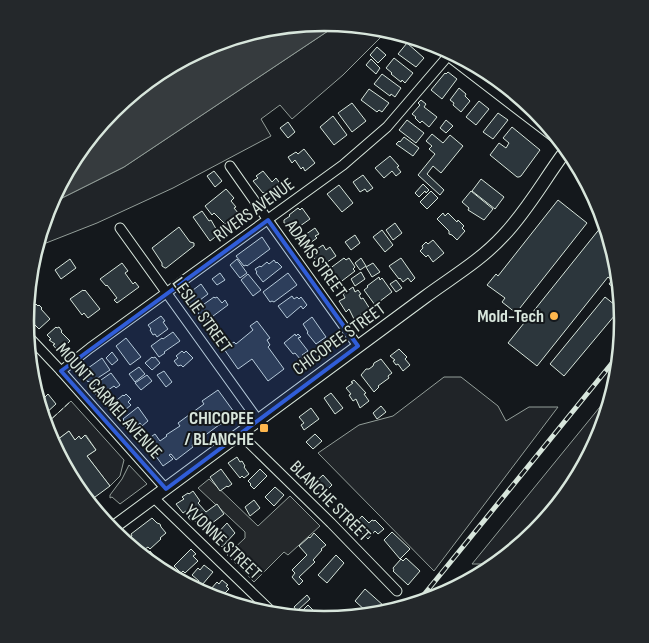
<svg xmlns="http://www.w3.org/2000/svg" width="649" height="643" font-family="'Sofia Sans Condensed',sans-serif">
	<rect width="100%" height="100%" fill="#14181c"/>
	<g fill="#202428" stroke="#939e99">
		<polygon points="337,25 384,34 343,75 292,119 280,105 261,119 271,136 173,188 97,223 41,245 48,207 50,204 124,167"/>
		<polygon points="444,377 461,377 498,406 506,421 529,407 558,407 434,571 318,453 359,425 393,416"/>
		<polygon points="608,397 601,436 536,533 489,564 472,564"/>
		<polygon points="71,401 124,460 120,476 110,486 87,456 96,450 86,435 81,439 79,437 75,440 69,431 53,443 48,436 46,424"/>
		<polygon points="129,465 147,484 120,504 112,497 110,498 110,495 122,479"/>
	</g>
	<polygon fill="#24282b" stroke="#939e99" points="209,479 258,526 290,496 320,526 288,555 284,552 254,582 227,555 245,538 245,532 198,488"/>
	<polygon fill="#363b3e" stroke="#939e99" points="325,23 337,25 124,167 50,204 113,110 210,45"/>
	<g fill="#2c363c" stroke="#d8e6dc">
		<polygon points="407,43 424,58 416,67 398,54"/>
		<polygon points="377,47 386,55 378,63 370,55"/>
		<polygon points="394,58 413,73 405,83 402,80 401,82 391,74 392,73 386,68"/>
		<polygon points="371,59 380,68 376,74 366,65"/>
		<polygon points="448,72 457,79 442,99 431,90 445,73 446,74"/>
		<polygon points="382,74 401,88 395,97 391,94 390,96 374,84"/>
		<polygon points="459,88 466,94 465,96 470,101 461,112 453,105 454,103 450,100"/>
		<polygon points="369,89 389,103 382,112 379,110 377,112 361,100"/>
		<polygon points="421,100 426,104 424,107 437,117 429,127 422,121 420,123 415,118 416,117 412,114 420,105 418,103"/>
		<polygon points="479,101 489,109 476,125 466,117"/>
		<polygon points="352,103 366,121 352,132 338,113"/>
		<polygon points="498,113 508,120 493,139 483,132"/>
		<polygon points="333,116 347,135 334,145 320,127"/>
		<polygon points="407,120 424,133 416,143 399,130"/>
		<polygon points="446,120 453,126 446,133 440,128"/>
		<polygon points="288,122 295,132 288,138 280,128"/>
		<polygon points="512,127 540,150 521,176 519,177 517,177 490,155 499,143 506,148 509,143 503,138"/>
		<polygon points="432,134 443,143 450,135 463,146 441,173 433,166 427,174 444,190 440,195 418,175 435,154 429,149 432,146 426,141"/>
		<polygon points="404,137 419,148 413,156 396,144 399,141 400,142"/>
		<polygon points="304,149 315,163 305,171 303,167 301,169 295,160 292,163 288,157 296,152 298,154"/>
		<polygon points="390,156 399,166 397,167 401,172 396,176 392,171 384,178 375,168"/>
		<polygon points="214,171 222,181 215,187 207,176"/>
		<polygon points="263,171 272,182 276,178 282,186 268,197 264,192 263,193 253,181 258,178 256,176"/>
		<polygon points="363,175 373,188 367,192 365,189 360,192 353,182"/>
		<polygon points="481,179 504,197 495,209 472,191"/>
		<polygon points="423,184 429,190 426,193 425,191 419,197 415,193"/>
		<polygon points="339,185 353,203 342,212 327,194"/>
		<polygon points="226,189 234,198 231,201 236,207 234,208 239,214 235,218 234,216 229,220 228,223 225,224 214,213 212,215 205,206"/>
		<polygon points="431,191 438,198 427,209 420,202"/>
		<polygon points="471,191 493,209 484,220 468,210 469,208 462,202"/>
		<polygon points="558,200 587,223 516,313 502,302 505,298 487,285 496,274 498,276"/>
		<polygon points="298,208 300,210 302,208 310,219 293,231 288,224 284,223 284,220 290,216 289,215"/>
		<polygon points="202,211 209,221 211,220 219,234 210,241 193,217"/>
		<polygon points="443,213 445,216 448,213 457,222 458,220 464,226 462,228 465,231 457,240 452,235 449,234 449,231 437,219"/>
		<polygon points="395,223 402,233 393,240 386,230"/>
		<polygon points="179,227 190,242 194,243 194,246 166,268 165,268 162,266 162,263 152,248"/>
		<polygon points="601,227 605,231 616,285 614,288 609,284 612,280 608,277 537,366 508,343"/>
		<polygon points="315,228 319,234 315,236 317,238 303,248 298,242 300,240 299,239"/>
		<polygon points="382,230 393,245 385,252 373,237"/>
		<polygon points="355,235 360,243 351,250 345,242"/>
		<polygon points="262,237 270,249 247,266 246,265 244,266 236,256"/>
		<polygon points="433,240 444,253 433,262 428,255 426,257 420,251 423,248 422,246 426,242 428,244"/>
		<polygon points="323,245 326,250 330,247 336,256 320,267 312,255 315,252 314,251"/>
		<polygon points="344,258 346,260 349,258 355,267 353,269 355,271 334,287 330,281 328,283 321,275"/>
		<polygon points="361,258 366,266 360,270 355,263"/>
		<polygon points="401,258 415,278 411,282 408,278 403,282 400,278 399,279 389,266"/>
		<polygon points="70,259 76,268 61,279 55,270"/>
		<polygon points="237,259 247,273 240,278 230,265"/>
		<polygon points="274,260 276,263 277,262 282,267 263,282 256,273 257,272 255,269 260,266 261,267 267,262 269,264"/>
		<polygon points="122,263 128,271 125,273 133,284 135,282 139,287 117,303 114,300 117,298 107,285 106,286 100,279"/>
		<polygon points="373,263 380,272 372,277 366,267"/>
		<polygon points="361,272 365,279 355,286 351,279"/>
		<polygon points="220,273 225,280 217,285 212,279"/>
		<polygon points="288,273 297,285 274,302 272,301 270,302 263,292"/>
		<polygon points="248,274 261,290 253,296 241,280"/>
		<polygon points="379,277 380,280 382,278 392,292 375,305 364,290 368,287 367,286"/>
		<polygon points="396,280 402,288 396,292 390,284"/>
		<polygon points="201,284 208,294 192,306 185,296"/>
		<polygon points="353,287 355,292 358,290 361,294 359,295 361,299 363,298 370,309 354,319 349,309 346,312 339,301 345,298 343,294"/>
		<polygon points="83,290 84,291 85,290 100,309 88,318 84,313 82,315 70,299"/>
		<polygon points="292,296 294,299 297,297 299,299 301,297 307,305 303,309 301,306 287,318 278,306"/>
		<polygon points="214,297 215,298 217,297 222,303 225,300 228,305 205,322 198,313 199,312 197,309"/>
		<polygon points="605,297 620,309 564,376 550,364"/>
		<polygon points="36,304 38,306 39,305 42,308 41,309 50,319 39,329 33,323 35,321 32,319 31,320 29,317 30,316 27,313"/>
		<polygon points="161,316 165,321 163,322 168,329 157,337 155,334 153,335 150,330 151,329 148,325"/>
		<polygon points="312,317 326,337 316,344 307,333 308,332 303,324"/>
		<polygon points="257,321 270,338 267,340 270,345 268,347 284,369 268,381 252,359 238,369 224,349 234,342 236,344 253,330 250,326"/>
		<polygon points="56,327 57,328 59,327 62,331 61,332 70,341 59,352 53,345 55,344 49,340 51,339 47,335"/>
		<polygon points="173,332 180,341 164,352 165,353 159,357 151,346 162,338 163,339"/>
		<polygon points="295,334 296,336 298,334 301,337 298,338 308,351 302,355 304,357 301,360 295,353 293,354 284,343"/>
		<polygon points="126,338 141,357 130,365 116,346"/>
		<polygon points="399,349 407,357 405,359 410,365 403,371 398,364 396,365 393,361 395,360 390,356"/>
		<polygon points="182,351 184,353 186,351 193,358 183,367 181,365 178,366 174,361 178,358 176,356"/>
		<polygon points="112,352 118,360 112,365 106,358"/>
		<polygon points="152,357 153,358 155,357 160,363 152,370 145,363"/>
		<polygon points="102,358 110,370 90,383 89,381 88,382 82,374 85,373 84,371"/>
		<polygon points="381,359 392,373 388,376 389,378 378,386 379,387 374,392 361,375 366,369 369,369 373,366 374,363"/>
		<polygon points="139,367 145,374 135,382 129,374"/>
		<polygon points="164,371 172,382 166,387 157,375"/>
		<polygon points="111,373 120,385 116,388 114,386 98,397 91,387"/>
		<polygon points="147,375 152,381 141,390 135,383"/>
		<polygon points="354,380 366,393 364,394 369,401 360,408 356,399 353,401 349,395 351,394 346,388 353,383 351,382"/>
		<polygon points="218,390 234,412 234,415 230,417 224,421 222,424 219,425 192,445 193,447 176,460 171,454 169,455 173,459 163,466 145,441 155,434 160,441 167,436 166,435 180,426 178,423 204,404 202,401"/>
		<polygon points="331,393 343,408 335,414 324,398"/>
		<polygon points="40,394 44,398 48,394 56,404 44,415"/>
		<polygon points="126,394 131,399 128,402 131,405 119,415 112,407 114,406 112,404 123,395 124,396"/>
		<polygon points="381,406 386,412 377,419 373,413"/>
		<polygon points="138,407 148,421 142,426 140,423 129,431 122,422 124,420 123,419"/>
		<polygon points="311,408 319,419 304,430 301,425 304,423 299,417"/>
		<polygon points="69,431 75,440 79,436 81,439 85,435 96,450 87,456 110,486 91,500 53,443"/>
		<polygon points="315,434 322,441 313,449 306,442"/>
		<polygon points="237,457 240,462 242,461 245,466 244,467 249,474 244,478 242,476 240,478 228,463"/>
		<polygon points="221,469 232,484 228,487 227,486 220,491 210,477"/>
		<polygon points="260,469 267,476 254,489 250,485 251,484 248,481"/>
		<polygon points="323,475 332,485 321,496 311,486"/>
		<polygon points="275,487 284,495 274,506 265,497"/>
		<polygon points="193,491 200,501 198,503 206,512 217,504 224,514 203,530 194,520 191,521 188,517 190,516 186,511 183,513 176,504 184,499 182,497 188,493 189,494"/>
		<polygon points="254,500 260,508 250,516 245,507"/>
		<polygon points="362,516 369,523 372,520 374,521 375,520 384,529 378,534 375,531 368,539 354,525"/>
		<polygon points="152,518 157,523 160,524 161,527 166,533 160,538 161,539 150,549 148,547 145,549 148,553 150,551 159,562 158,563 125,541 132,536 131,534"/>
		<polygon points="227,523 235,533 222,547 213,538"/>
		<polygon points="392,532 410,549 400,559 384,540"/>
		<polygon points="314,533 326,545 321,549 322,550 313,560 315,562 299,577 303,581 299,585 292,577 295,573 292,570 307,555 299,546 309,537 310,538"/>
		<polygon points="191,549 196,554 193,556 198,561 185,573 183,571 181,573 174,566"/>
		<polygon points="336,555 344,563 327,583 318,575"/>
		<polygon points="406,558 420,571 408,585 393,571 394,570 393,568 401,559 403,561"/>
		<polygon points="204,565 213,572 202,585 200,584 199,585 197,584 199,581 192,575 198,568 200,570"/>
		<polygon points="222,580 228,585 226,586 229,589 223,595 224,596 220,600 218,597 215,599 209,593 211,591 210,590 217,582 219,584"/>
		<polygon points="365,589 384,606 381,609 367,612 355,601"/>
		<polygon points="307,595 310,599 297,611 294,607"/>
		<polygon points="308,605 320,617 318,619 303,616 300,613"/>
	</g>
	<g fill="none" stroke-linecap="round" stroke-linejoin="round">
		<defs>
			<g id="street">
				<polyline points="435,45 448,56 555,138"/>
				<polyline points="230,166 268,220 358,346"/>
				<polyline points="120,228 258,420"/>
				<polyline points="28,336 61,371 166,489"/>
				<polyline points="61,371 90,348 343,165 387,127 448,56"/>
				<polyline points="240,434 331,523 397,591"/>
				<polyline points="154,498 270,610"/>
			</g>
			<path id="secondary" d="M111,529L425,297C452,277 480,261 503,236C527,211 544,180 564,153"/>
		</defs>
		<use href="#street" stroke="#d8e6dc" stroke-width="11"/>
		<use href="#secondary" stroke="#d8e6dc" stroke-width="14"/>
		<use href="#street" stroke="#14181c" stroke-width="9"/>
		<use href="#secondary" stroke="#14181c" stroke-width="12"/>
		<defs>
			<polyline id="rail" points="418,602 617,357"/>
		</defs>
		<use href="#rail" stroke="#d8e6dc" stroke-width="5"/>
		<use href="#rail" stroke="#14181c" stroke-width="3" stroke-dasharray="9" stroke-linecap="butt"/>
		<polyline stroke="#d8e6dc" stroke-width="1" stroke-dasharray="6 2.5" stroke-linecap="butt" points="46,424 71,401"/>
	</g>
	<path fill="#305dd8" fill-opacity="0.2" stroke="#305dd8" stroke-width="4" stroke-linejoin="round" d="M268,220L358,346L166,489L61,371Z"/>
	<g fill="#ffb74d" stroke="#14181c" stroke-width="2">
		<circle cx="554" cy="316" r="5"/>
		<rect x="259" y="423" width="10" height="10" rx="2.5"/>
	</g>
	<g text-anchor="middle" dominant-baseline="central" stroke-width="4" stroke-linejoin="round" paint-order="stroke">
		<g font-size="18" fill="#d8e6dc" stroke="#14181c">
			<text transform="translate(254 210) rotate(-36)">RIVERS AVENUE</text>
			<text transform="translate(316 259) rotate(54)">ADAMS STREET</text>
			<text transform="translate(202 315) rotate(54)">LESLIE STREET</text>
			<text transform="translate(339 339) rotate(-36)">CHICOPEE STREET</text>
			<text transform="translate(109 401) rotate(48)">MOUNT CARMEL AVENUE</text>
			<text transform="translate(330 501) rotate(45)">BLANCHE STREET</text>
			<text transform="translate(223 542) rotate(44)">YVONNE STREET</text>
		</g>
		<g font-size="18" font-weight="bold" fill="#d8e6dc" stroke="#14181c" text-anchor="end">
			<text x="544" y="316">Mold-Tech</text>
			<text x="254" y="418">CHICOPEE<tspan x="254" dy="21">/ BLANCHE</tspan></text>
		</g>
	</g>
	<path d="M0 0H649V643H0ZM34 321a290 290 0 1 1 580 0a290 290 0 1 1-580 0Z" fill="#24282b" fill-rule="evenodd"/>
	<path fill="none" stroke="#d8e6dc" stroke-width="2.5" d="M34 321a290 290 0 1 1 580 0a290 290 0 1 1-580 0Z"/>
</svg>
